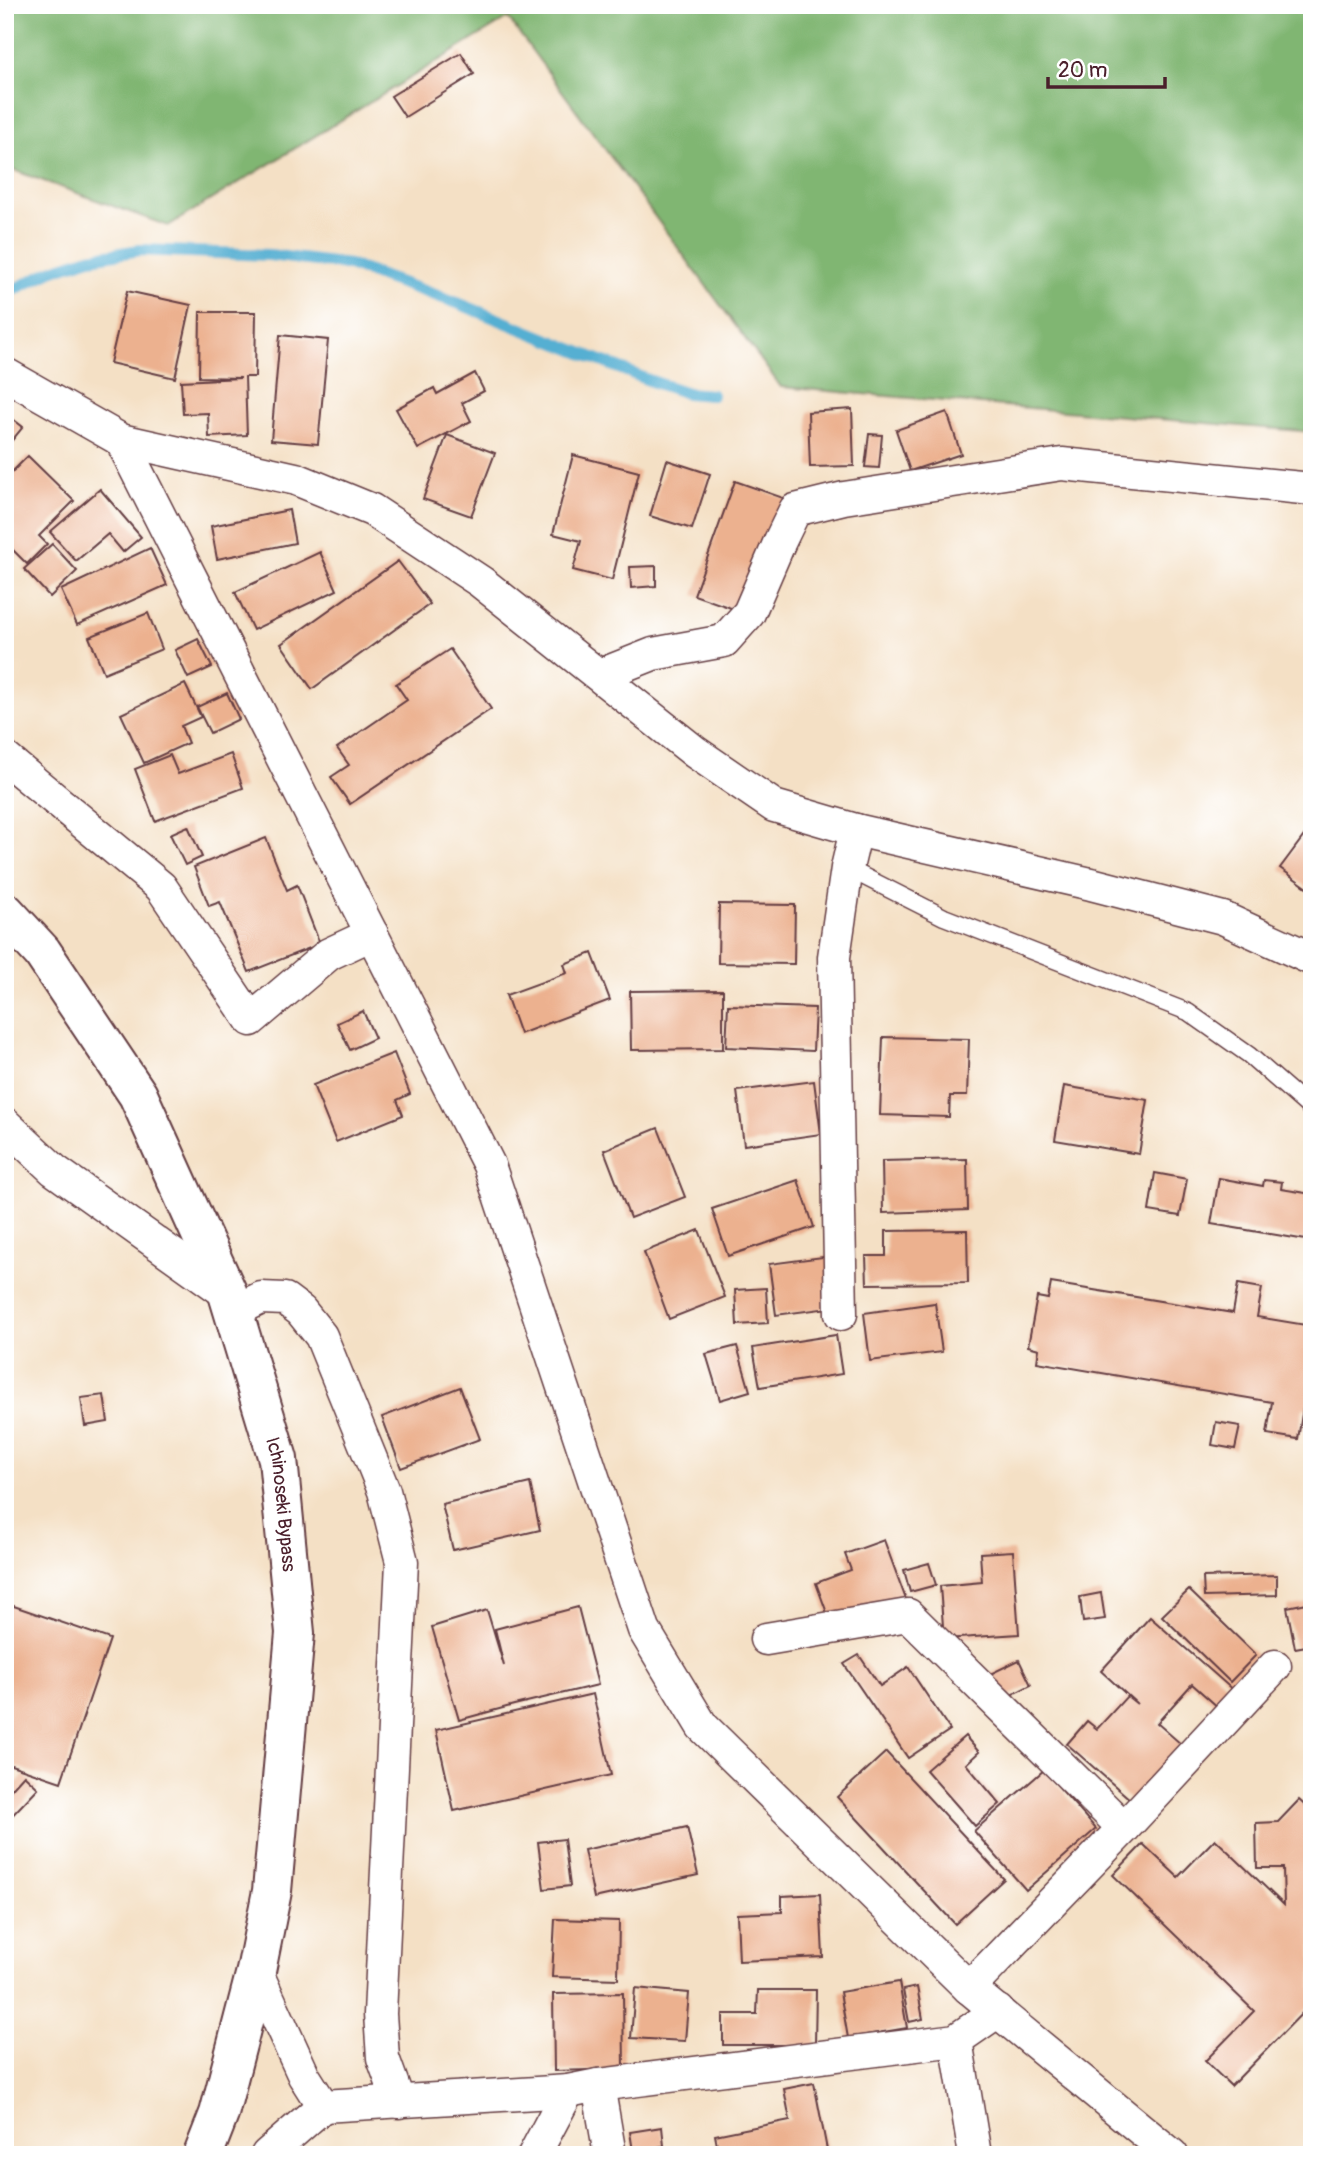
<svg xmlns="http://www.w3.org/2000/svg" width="1317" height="2160" font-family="Pangolin,sans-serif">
	<rect width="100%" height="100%" fill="#fff"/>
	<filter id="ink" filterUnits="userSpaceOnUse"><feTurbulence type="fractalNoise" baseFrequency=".0143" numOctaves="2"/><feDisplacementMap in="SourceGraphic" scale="14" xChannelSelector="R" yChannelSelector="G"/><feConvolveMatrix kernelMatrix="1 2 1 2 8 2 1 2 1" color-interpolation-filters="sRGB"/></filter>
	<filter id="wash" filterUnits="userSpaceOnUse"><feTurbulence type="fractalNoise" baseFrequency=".00686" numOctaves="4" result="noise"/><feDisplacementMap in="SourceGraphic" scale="28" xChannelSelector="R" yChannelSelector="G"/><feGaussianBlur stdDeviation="1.57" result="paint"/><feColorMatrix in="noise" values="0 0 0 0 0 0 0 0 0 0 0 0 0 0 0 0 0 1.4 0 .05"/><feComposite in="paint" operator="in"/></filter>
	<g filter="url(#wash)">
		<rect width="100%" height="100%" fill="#f4e0c5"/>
		<polygon fill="#80b672" stroke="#656a4e" stroke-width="2" points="5,5 1312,5 1312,432 781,387 508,18 168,226 5,167"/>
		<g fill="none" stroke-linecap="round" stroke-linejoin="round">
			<polyline stroke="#55afd2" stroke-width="12" points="5,294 53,270 90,258 140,250 269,255 349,265 455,302 651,381 687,393 712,395"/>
		</g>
		<g id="blocks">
			<g fill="#ecb18f">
				<polygon points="461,53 474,74 405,117 391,96"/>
				<polygon points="127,291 191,305 175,378 110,363"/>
				<polygon points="200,312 256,312 255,377 245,377 247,435 209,437 208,413 183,414 181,381 241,378 199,377"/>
				<polygon points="280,335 328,340 318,444 271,440"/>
				<polygon points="475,373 484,391 462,403 471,421 418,449 396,409 434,388 437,394"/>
				<polygon points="852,409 854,466 810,467 808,412"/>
				<polygon points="947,412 961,454 910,471 896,430"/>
				<polygon points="5,413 23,427 5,449"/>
				<polygon points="869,434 882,435 879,468 865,467"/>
				<polygon points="447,435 495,453 471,516 423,499"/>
				<polygon points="573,455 639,472 612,580 573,570 581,541 553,534"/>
				<polygon points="28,456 74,501 39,536 47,544 27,564 5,542 5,479"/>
				<polygon points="667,460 710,474 692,529 650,516"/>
				<polygon points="735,481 789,500 748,614 694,595"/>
				<polygon points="100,489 141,537 123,552 108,534 76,561 50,532"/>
				<polygon points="289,510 295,543 217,559 211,526"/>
				<polygon points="52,544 77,571 50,597 24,569"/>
				<polygon points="150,548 167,585 77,625 61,590"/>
				<polygon points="320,552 337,590 253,630 235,592"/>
				<polygon points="398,561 430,604 312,689 281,644"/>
				<polygon points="656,566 656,586 631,588 630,567"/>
				<polygon points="148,613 162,649 104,673 89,637"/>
				<polygon points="198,639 212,667 188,678 175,650"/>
				<polygon points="450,649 491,709 350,804 331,777 349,765 337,748 407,700 396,684"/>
				<polygon points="185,684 201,717 181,726 188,743 144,763 121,714"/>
				<polygon points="227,693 239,719 210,733 197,707"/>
				<polygon points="231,754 243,788 155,821 135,769 170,755 178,774"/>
				<polygon points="1312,825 1312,891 1280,868"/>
				<polygon points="188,826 202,857 185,865 170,834"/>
				<polygon points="266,838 287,890 297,885 320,944 249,972 220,902 209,906 194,867"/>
				<polygon points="719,904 795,905 794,964 718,963"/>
				<polygon points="592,953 610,1000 520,1034 506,995 567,973 564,964"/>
				<polygon points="723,990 723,1049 631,1050 630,991"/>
				<polygon points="728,1005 815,1008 813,1051 726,1047"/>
				<polygon points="363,1011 375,1038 350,1050 337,1023"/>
				<polygon points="883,1037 969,1039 967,1096 950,1096 949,1117 880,1115"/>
				<polygon points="394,1053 410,1094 397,1100 403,1115 336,1142 313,1085"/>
				<polygon points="814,1081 821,1134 744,1145 737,1091"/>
				<polygon points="1064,1086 1148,1100 1139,1154 1055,1140"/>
				<polygon points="658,1128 685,1197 630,1218 604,1150"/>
				<polygon points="967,1159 968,1210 883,1213 882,1161"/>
				<polygon points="1155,1173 1187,1179 1180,1216 1149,1211"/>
				<polygon points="1219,1178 1263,1186 1264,1180 1282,1182 1281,1189 1312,1194 1312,1241 1211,1224"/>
				<polygon points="798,1180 814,1227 728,1256 712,1209"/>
				<polygon points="699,1230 725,1297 669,1319 644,1252"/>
				<polygon points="967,1230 968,1283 867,1284 866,1256 886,1256 886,1231"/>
				<polygon points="830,1256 837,1307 776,1315 769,1264"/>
				<polygon points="1051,1283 1233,1313 1238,1284 1262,1288 1257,1317 1312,1326 1312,1409 1303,1408 1298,1439 1267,1434 1272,1402 1037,1362 1039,1349 1028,1346 1037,1297 1048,1299"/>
				<polygon points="766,1288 768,1323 737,1325 735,1290"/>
				<polygon points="935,1303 942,1352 870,1361 864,1313"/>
				<polygon points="836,1335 842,1374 760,1387 753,1348"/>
				<polygon points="737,1346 750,1391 720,1400 706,1354"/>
				<polygon points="460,1387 480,1439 401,1468 382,1417"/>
				<polygon points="104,1395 108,1422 85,1426 81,1398"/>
				<polygon points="1216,1422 1240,1426 1235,1449 1212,1445"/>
				<polygon points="530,1483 540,1530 453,1550 442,1504"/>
				<polygon points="884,1540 908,1605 834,1632 816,1583 851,1570 845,1554"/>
				<polygon points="1013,1551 1019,1634 944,1639 940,1586 982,1582 980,1553"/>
				<polygon points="929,1563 936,1585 910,1592 904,1570"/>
				<polygon points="1277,1575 1277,1595 1204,1597 1203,1577"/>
				<polygon points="1189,1590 1256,1655 1230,1682 1162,1616"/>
				<polygon points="1101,1593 1105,1619 1083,1622 1080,1597"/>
				<polygon points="1312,1602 1312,1645 1295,1648 1287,1607"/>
				<polygon points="5,1603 110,1639 61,1782 5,1763"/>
				<polygon points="578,1607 598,1685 514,1705 459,1720 432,1627 487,1610 504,1666 495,1629"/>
				<polygon points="1150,1617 1234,1691 1219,1708 1192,1684 1157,1723 1181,1744 1131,1800 1067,1744 1087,1721 1097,1729 1127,1696 1137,1704 1101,1671"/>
				<polygon points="859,1655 880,1686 908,1667 950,1730 908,1758 844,1664"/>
				<polygon points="1019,1660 1031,1685 999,1701 986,1676"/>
				<polygon points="593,1694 611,1775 454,1811 436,1730"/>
				<polygon points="965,1736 979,1752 966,1764 1000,1804 975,1826 926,1770"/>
				<polygon points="886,1752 1004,1879 955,1924 837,1797"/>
				<polygon points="1044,1770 1096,1829 1026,1890 974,1831"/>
				<polygon points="24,1775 38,1788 5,1823 5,1796"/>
				<polygon points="1299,1800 1312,1812 1312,2003 1231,2086 1205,2061 1254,2011 1113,1875 1143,1844 1178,1877 1215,1839 1284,1905 1283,1868 1257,1868 1256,1823 1278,1822"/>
				<polygon points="687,1827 698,1875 594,1898 584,1850"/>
				<polygon points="564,1839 570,1886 544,1889 538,1842"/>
				<polygon points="820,1894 823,1957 739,1961 737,1914 782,1912 782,1896"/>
				<polygon points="555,1919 619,1921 618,1979 552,1977"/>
				<polygon points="899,1982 907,2028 848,2038 840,1992"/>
				<polygon points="917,1987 923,2019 909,2022 903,1990"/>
				<polygon points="635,1988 689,1993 685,2041 631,2038"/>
				<polygon points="758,1990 816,1990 815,2045 723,2045 723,2014 757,2014"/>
				<polygon points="623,1993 624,2069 554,2071 553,1994"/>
				<polygon points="814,2083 828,2155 719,2155 715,2135 790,2120 784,2089"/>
				<polygon points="662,2127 664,2146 633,2151 630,2132"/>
			</g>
		</g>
	</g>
	<g filter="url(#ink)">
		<use href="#blocks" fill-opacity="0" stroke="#643c42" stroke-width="2"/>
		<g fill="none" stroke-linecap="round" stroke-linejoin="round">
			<defs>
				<polyline id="lane" points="847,868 944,917 1188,1012 1249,1055 1312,1110"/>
				<g id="street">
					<polyline points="5,374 121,440 296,479 372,510 481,582 695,752 774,806 856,830 1091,884 1223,918 1312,959"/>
					<polyline points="121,440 489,1165 644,1630 702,1726 969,1988 1172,2155"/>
					<polyline points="600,675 653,654 724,641 749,613 780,541 795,510 844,498 1062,464 1312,489"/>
					<polyline points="5,758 161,887 251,1020 329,954 372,934"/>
					<polyline points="5,1124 54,1170 228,1294"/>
					<polyline points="233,1312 261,1298 285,1299 301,1311 321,1336 384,1491 402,1562 380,2014 383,2058 399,2102"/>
					<polyline points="841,1314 834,957 847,868 856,830"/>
					<polyline points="766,1639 908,1615 1124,1828"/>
					<polyline points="256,1971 304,2076 323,2106 568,2091 598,2085 956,2040 998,2011"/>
					<polyline points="969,1988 1124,1828 1275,1666"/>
					<polyline points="956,2040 975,2155"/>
					<polyline points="598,2085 610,2155"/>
					<polyline points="267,2155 323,2106"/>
					<polyline points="534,2155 568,2091"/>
				</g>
				<g id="highway">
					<path id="s1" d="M5,912L42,952L138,1095L228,1294L278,1459L295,1633L272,1891L256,1971L219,2114L203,2155"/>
				</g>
			</defs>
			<use href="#lane" stroke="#643c42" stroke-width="19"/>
			<use href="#street" stroke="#643c42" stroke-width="35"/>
			<use href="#highway" stroke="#643c42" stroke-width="42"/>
			<use href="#lane" stroke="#fff" stroke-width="16"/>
			<use href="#street" stroke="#fff" stroke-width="32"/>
			<use href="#highway" stroke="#fff" stroke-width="38"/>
		</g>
	</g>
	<g text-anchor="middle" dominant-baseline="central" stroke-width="7" stroke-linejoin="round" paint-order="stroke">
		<g font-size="19" fill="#4a1f2b" stroke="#fff">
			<text stroke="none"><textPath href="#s1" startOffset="663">Ichinoseki Bypass</textPath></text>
		</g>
	</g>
	<rect width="1317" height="2160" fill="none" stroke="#fff" stroke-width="28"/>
	<path d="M1048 77v10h117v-10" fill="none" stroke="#4a1f2b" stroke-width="3.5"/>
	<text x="1058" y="77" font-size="21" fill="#4a1f2b" stroke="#ffffff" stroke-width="5" paint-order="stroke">20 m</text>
</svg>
